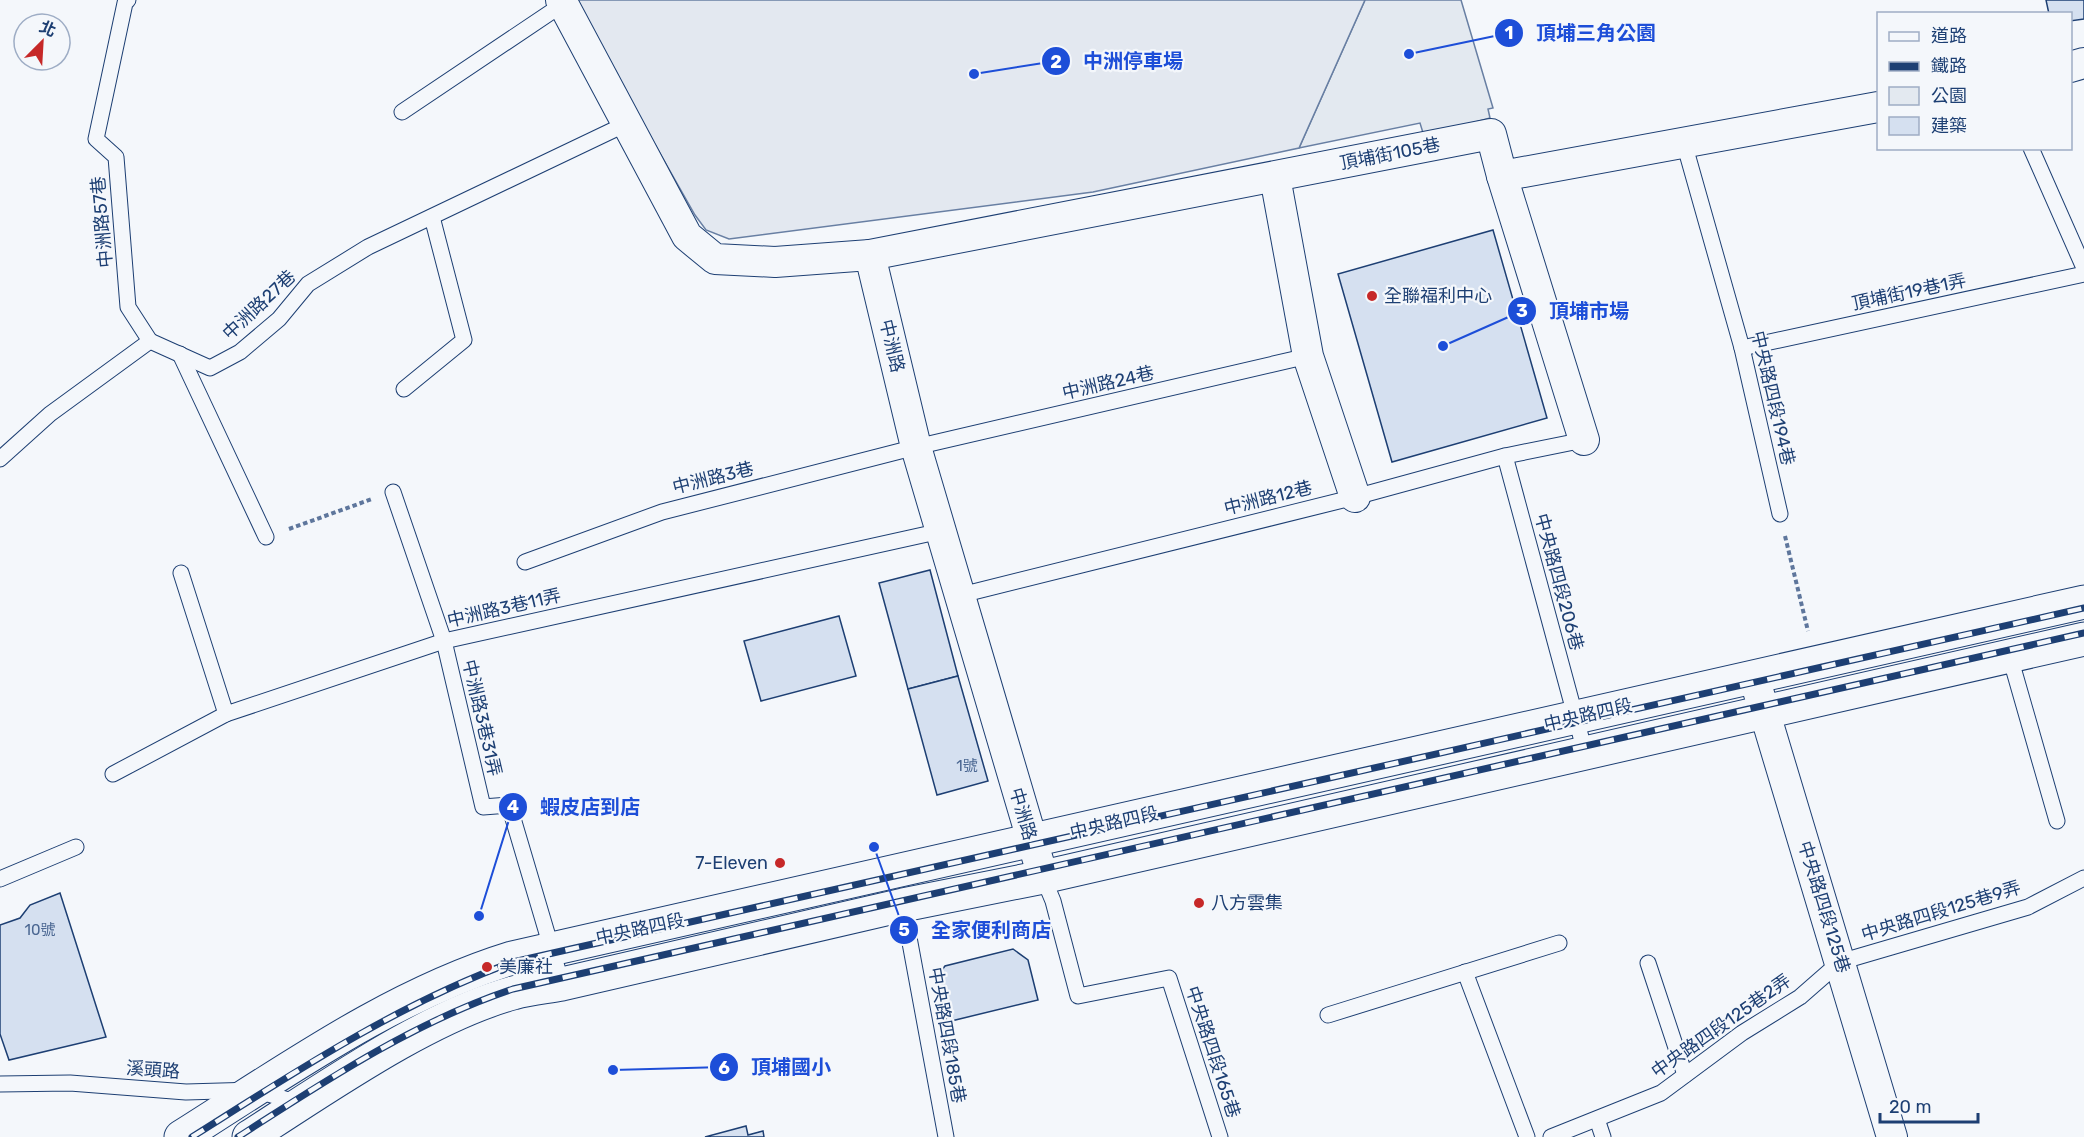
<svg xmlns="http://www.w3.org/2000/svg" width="2084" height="1137" font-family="Rubik,'Noto Sans TC',sans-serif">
	<rect width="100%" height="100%" fill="#f4f7fb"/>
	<polygon fill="#e3e9f0" stroke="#687fa3" stroke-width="1.5" points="1365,0 1461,0 1493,108 1488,109 1490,118 1424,136 1420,123 1299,148"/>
	<polygon fill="#e3e8f0" stroke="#687fa3" stroke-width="1.5" points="573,0 1365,0 1299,148 1093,192 729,239 706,230 695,215"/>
	<g fill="#d5e0f0" stroke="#1d3f73" stroke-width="1.5">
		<polygon points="2046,0 2084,0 2084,19 2070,21 2070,14 2049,14"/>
		<polygon points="1493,230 1547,418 1392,462 1338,274"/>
		<polygon points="930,570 958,676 908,689 879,583"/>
		<polygon points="839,616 856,676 761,701 744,641"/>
		<polygon points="958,676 988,781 937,795 908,689"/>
		<polygon points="60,893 106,1037 9,1060 0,1034 0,925 20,918 30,905"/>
		<polygon points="1013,949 1028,960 1038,1000 947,1022 936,978 945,966"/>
		<polygon points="746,1126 748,1135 763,1131 764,1137 705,1137"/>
	</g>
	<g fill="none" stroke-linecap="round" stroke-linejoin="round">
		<defs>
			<g id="service">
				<polyline points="128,0 125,3 96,139 116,157 128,307 150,341"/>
				<polyline points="402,112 563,4"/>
				<polyline points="1684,143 1742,348 1780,514"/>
				<polyline points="2031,148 2084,268"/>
				<polyline points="1742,348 2084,274"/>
				<polyline points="180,354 266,537"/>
				<polyline points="404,389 464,340 432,217"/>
				<polyline points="1505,456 1585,752"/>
				<polyline points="0,459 50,414 150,341 210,368 240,352 279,319 308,284 368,247 628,123"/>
				<polyline points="393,492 444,641 483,807 509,805 562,984"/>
				<polyline points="525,562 662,512 916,447 1308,356"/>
				<polyline points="181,573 226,714 444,641 941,531"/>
				<polyline points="961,595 1355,497 1505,456 1584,440"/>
				<polyline points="2010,657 2057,821"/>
				<polyline points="113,774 226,714"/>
				<polyline points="1043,877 1053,901 1078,996 1169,978 1220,1137"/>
				<polyline points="0,879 76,847"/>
				<polyline points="903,905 946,1137"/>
				<polyline points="1648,963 1685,1075"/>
				<polyline points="1465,972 1527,1137"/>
				<polyline points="1328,1015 1559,943"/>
				<polyline points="0,1084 70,1083 186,1092 255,1090 298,1103"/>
				<polyline points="1597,1119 1603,1137"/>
				<polyline points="1551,1137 1661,1093 1742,1033 1800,997 1840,962 2028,907 2084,878"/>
			</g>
			<g id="minor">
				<polyline points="561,0 687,236 715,259 775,262 870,255 916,447 1043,877"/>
				<polyline points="2070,67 2084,63"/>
				<polyline points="1502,176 1584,440"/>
				<polyline points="1275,177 1308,356 1355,497"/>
				<polyline points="870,255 1491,134 1502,176 1878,107"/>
				<polyline points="1754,677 1892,1137"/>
			</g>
			<g id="primary">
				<path d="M181,1137C286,1071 392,995 512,958L2084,602"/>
				<path d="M249,1137C326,1088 426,1017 513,993C529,988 546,987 562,984L903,905L1043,877L2084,639"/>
			</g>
		</defs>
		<use href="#service" stroke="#1d3f73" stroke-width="17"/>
		<use href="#minor" stroke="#1d3f73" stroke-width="32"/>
		<use href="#primary" stroke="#1d3f73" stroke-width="35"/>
		<g stroke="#5e769c" stroke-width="4" stroke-dasharray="4.5 3" stroke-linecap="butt">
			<polyline points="289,529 372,499"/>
			<polyline points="1785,536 1808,631"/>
		</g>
		<use href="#service" stroke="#f4f7fb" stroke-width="15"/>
		<use href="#minor" stroke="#f4f7fb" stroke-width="30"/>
		<use href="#primary" stroke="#f4f7fb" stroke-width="33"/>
		<defs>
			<g id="rail">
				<path d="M192,1137C295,1072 398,1004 513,962L2084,608"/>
				<path d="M238,1137C325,1081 414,1022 513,989L2084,633"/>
			</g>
		</defs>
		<use href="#rail" stroke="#1d3f73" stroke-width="7"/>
		<use href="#rail" stroke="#f4f7fb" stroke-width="4.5" stroke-dasharray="14" stroke-linecap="butt"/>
	</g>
	<g fill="#c62828" stroke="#f4f7fb" stroke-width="2">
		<circle cx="1372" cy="296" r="6"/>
		<circle cx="780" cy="863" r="6"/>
		<circle cx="1199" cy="903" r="6"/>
		<circle cx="487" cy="967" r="6"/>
	</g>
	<g text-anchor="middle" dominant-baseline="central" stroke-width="4.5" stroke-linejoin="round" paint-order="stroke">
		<g font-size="15" fill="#4b6792">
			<text x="967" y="766">1號</text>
			<text x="40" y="930">10號</text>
		</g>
		<g font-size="18" fill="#1d3f73" stroke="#f4f7fb">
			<text transform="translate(1390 154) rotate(-11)">頂埔街105巷</text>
			<text transform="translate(102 222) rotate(-95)">中洲路57巷</text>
			<text transform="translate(1909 292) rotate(-12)">頂埔街19巷1弄</text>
			<text transform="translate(259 305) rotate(-43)">中洲路27巷</text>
			<text transform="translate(892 346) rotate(77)">中洲路</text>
			<text transform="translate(1108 383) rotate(-13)">中洲路24巷</text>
			<text transform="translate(1773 398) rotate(77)">中央路四段194巷</text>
			<text transform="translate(713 478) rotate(-14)">中洲路3巷</text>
			<text transform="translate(1268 498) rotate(-14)">中洲路12巷</text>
			<text transform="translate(1559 582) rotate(75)">中央路四段206巷</text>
			<text transform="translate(504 608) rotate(-13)">中洲路3巷11弄</text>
			<text transform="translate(1588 715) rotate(-13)">中央路四段</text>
			<text transform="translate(482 718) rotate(77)">中洲路3巷31弄</text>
			<text transform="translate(1023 814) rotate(74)">中洲路</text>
			<text transform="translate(1114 823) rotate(-13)">中央路四段</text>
			<text transform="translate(1824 907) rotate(73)">中央路四段125巷</text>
			<text transform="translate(1941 911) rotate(-17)">中央路四段125巷9弄</text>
			<text transform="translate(640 929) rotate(-12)">中央路四段</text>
			<text transform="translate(1721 1026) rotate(-35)">中央路四段125巷2弄</text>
			<text transform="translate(947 1035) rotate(80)">中央路四段185巷</text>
			<text transform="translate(1213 1052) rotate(72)">中央路四段165巷</text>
			<text transform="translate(153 1070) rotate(4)">溪頭路</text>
		</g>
		<g font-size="18" fill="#1d3f73" stroke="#f4f7fb" text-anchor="start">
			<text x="1384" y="296">全聯福利中心</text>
			<text x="768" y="863" text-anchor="end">7-Eleven</text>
			<text x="1211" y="903">八方雲集</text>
			<text x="499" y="967">美廉社</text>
		</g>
	</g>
	<path fill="none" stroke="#1d4ed8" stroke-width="2" d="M1409 54L1509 33M974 74L1056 61M1443 346L1522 311M479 916L513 807M874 847L904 930M613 1070L724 1067"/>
	<g fill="#1d4ed8" stroke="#f4f7fb" stroke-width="2">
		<circle cx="1409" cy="54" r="6"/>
		<circle cx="974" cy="74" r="6"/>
		<circle cx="1443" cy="346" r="6"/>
		<circle cx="479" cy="916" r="6"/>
		<circle cx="874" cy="847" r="6"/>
		<circle cx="613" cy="1070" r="6"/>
		<circle cx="1509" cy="33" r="15"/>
		<circle cx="1056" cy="61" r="15"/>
		<circle cx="1522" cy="311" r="15"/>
		<circle cx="513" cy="807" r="15"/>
		<circle cx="904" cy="930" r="15"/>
		<circle cx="724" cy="1067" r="15"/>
	</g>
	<g font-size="18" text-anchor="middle" font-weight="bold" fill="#fff">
		<text x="1509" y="39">1</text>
		<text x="1056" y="68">2</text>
		<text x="1522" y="317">3</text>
		<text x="513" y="813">4</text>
		<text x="904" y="936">5</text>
		<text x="724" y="1074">6</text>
	</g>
	<g font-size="20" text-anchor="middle" font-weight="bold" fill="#1d4ed8" stroke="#f4f7fb" stroke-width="4.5" stroke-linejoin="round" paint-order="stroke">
		<text x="1596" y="40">頂埔三角公園</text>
		<text x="1133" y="68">中洲停車場</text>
		<text x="1589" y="318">頂埔市場</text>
		<text x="590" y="814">蝦皮店到店</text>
		<text x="991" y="937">全家便利商店</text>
		<text x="791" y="1074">頂埔國小</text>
	</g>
	<rect x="1877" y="12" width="195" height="138" fill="#f4f7fb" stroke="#9eadc5" stroke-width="1.5"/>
	<rect x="1889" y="32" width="30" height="9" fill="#f4f7fb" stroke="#9eadc5" stroke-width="1.5"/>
	<text x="1931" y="42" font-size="18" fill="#1d3f73">道路</text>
	<rect x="1889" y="62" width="30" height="9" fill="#1d3f73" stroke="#9eadc5" stroke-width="1.5"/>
	<text x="1931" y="72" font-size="18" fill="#1d3f73">鐵路</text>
	<rect x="1889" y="87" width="30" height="18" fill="#e3e9f0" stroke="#9eadc5" stroke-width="1.5"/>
	<text x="1931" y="102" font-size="18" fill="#1d3f73">公園</text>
	<rect x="1889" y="117" width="30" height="18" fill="#d5e0f0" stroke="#9eadc5" stroke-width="1.5"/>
	<text x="1931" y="132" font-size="18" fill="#1d3f73">建築</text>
	<g transform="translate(42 42) rotate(24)"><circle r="28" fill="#f4f7fb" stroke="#9eadc5" stroke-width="1.5"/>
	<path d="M0-4.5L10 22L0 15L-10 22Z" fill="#c62828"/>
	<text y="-9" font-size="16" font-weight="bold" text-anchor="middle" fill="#1d3f73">北</text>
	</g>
	<path d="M1880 1113v9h98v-9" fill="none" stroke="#1d3f73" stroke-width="3"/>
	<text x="1889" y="1113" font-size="18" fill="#1d3f73" stroke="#f4f7fb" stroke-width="4.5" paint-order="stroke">20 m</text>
</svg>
